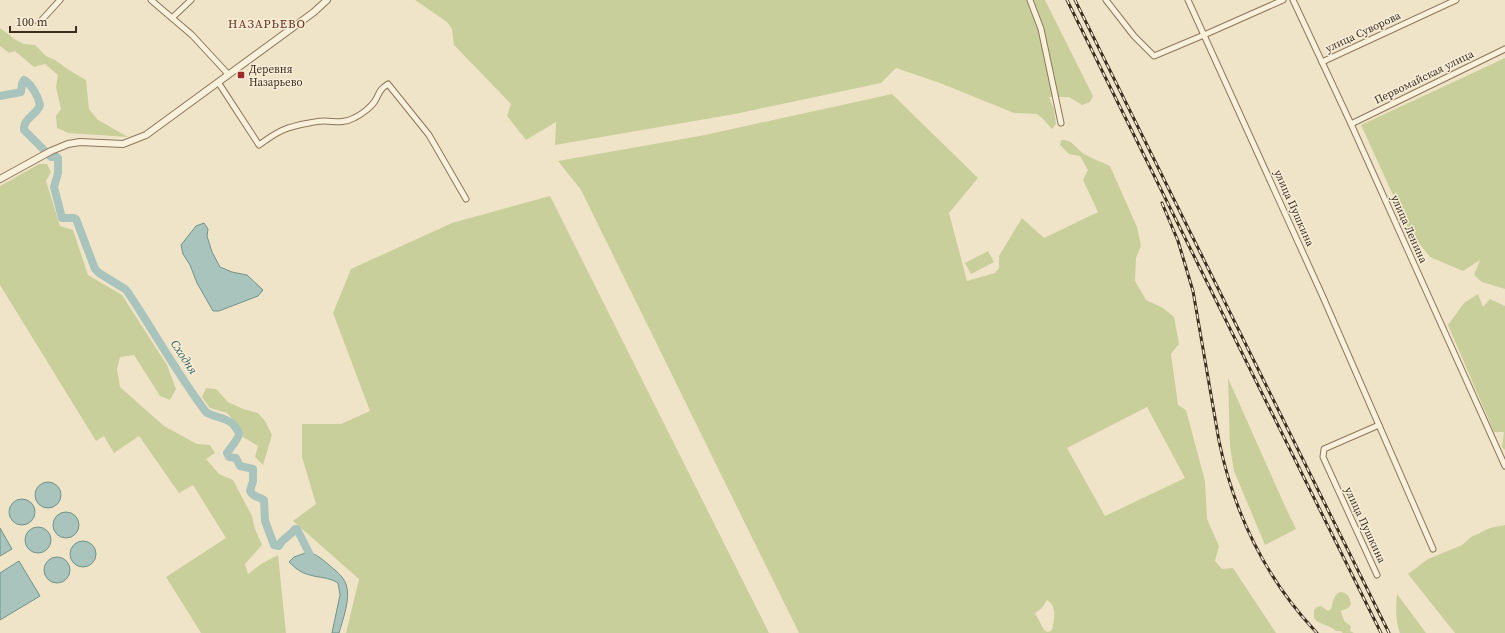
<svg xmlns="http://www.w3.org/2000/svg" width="1505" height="633" font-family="'Source Serif 4',serif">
	<rect width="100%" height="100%" fill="#f0e4c8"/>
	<g fill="#c9cf9b" fill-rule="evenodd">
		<polygon points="415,0 1045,0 1093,96 1090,102 1082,105 1069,97 1049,97 1054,109 1056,124 1052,129 1042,118 1037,114 1014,113 940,83 896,68 881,83 735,114 555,145 556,122 526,140 507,116 511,104 454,45 452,29 447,22"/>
		<polygon points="0,28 16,40 24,44 35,45 46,56 55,60 69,70 86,80 89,109 98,120 128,137 68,133 57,128 56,116 61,109 56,87 58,75 45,64 34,67 15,51 9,53 0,46"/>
		<polygon points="1505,58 1505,289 1482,282 1474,275 1480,260 1463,271 1430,257 1410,232 1361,125"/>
		<path d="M892,94L978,178L949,213L967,281L995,273L999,268V256L1022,218L1044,238L1098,212L1083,180L1088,170L1080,156L1069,154L1060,145L1061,140C1073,139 1076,149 1084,154C1093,159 1102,162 1110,166L1137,227L1141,246L1136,258L1135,281L1146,300L1163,308L1174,317L1179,344L1171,354L1178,405L1186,410L1205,481L1207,519L1219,546L1215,561L1222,569L1233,568L1276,633H799L581,190L558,161L705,135ZM1147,407L1185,478L1105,516L1067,448ZM1047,600C1058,607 1054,619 1052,630L1048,632L1044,630L1035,613L1042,608Z"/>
		<polygon points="39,164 47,164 51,172 46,181 60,226 73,230 88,275 122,295 167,365 176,389 170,400 160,396 134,355 120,357 117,369 120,387 164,426 197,444 210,445 215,453 206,459 219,474 233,480 252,516 255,529 262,545 245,564 248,574 261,564 278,555 286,633 201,633 166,577 226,538 193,485 179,493 139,436 114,453 104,436 96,441 0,285 0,186"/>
		<polygon points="550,196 769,633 346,633 359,579 293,521 316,504 302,457 302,424 341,424 370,411 333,313 351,269 452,223"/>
		<polygon points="988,251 994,262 971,274 965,263"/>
		<polygon points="1478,294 1483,307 1490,299 1505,306 1505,450 1502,447 1504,432 1494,432 1448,325 1464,303"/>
		<polygon points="1228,378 1284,504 1296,529 1265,545 1234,471 1230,447"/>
		<polygon points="206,388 216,389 228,402 243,409 258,413 265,421 272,435 263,465 255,457 258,446 243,437 237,424 227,413 210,408 202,397"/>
		<polygon points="1505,525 1505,633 1455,633 1408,574 1428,559 1462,545 1471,537 1490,528"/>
		<path d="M1340,592C1347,592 1350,597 1351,604L1348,608L1341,611C1342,614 1343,619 1345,622C1348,624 1349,624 1351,627L1350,631L1354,633H1343L1340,631H1336C1327,623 1320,626 1314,618V610L1317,607L1321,606L1328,611L1331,609C1333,603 1333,595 1340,592Z"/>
		<path d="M1397,594L1426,633H1400C1395,620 1396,608 1397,594Z"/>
	</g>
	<g fill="#a9c4bc" stroke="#6f938a">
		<polygon points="204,223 208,229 207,236 212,252 220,267 232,272 247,275 263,290 258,296 219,311 213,311 197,283 190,265 183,254 181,245 196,226"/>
		<circle cx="48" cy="495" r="13"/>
		<circle cx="22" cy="512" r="13"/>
		<circle cx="66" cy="525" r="13"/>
		<circle cx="38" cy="540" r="13"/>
		<polygon points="0,528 12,549 0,556"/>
		<circle cx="83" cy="554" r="13"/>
		<path d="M308,552C316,554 322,559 329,565C335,570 343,576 346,584C351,598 343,619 339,633H332L340,595L338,583C329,577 319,578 310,575C301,573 295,568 289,562L294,557Z"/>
		<circle cx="57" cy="570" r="13"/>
		<polygon points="19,561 40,596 0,620 0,573"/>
	</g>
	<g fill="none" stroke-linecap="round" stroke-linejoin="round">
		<path stroke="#a9c4bc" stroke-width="8" d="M0,96L21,92L22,84L24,80C32,85 38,96 40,105C37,115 23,118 24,130L51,157H57L58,158V173L54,187L62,218H74L76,219L95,269L99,273L125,289L127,291C154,331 177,374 206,412C213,417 223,417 230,422C233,423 239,432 239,434C239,438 229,450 227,453L229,457L236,458L240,466L253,469V481L250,491C254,498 258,496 264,500L265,521L274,545L279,546C283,537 289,538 295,529H297L313,561"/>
		<defs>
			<g id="minor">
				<polyline points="151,0 192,35 228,74"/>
				<polyline points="1030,0 1041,29 1061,123"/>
				<polyline points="1106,0 1134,36 1154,56 1204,35 1283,0"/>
				<polyline points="1188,0 1323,297 1433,549"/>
				<polyline points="1293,0 1351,124 1505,466"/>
				<polyline points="172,18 191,0"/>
				<polyline points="39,23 60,0"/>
				<polyline points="1322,62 1456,0"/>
				<path d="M218,82L259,145C278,131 286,127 309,123C314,122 319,121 324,121C335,121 343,124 354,118C361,115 371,107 375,101C380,92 379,90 388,84L429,135L466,199"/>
				<polyline points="1351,124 1505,49"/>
				<polyline points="1377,575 1323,457 1324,449 1379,425"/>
			</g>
			<polyline id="tertiary" points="0,179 51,151 68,144 80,142 123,144 146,135 314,12 327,0"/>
		</defs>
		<use href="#minor" stroke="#8d765c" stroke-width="7"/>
		<use href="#tertiary" stroke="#8d765c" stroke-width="8"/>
		<use href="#minor" stroke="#faf1dc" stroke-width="5"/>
		<use href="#tertiary" stroke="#faf1dc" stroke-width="6"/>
		<defs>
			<g id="rail">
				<polyline points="1067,0 1381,633"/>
				<polyline points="1075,0 1389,633"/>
				<path d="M1162,203L1178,241L1193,291L1219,441C1234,513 1266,579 1317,633"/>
			</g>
		</defs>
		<use href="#rail" stroke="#3d2e20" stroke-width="3"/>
		<use href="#rail" stroke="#f7eed8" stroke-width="1.5" stroke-dasharray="4.5" stroke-linecap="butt"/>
	</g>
	<rect fill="#9e2a2b" stroke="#f7eed8" stroke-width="1.5" x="237" y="71" width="8" height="8" rx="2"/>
	<g text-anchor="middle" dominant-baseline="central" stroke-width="3" stroke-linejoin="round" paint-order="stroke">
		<g font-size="11" fill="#3d2e20" stroke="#f7eed8">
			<text transform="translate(1363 32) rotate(-25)">улица Суворова</text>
			<text transform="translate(1424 77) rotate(-26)">Первомайская улица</text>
			<text transform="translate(1294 208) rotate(66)">улица Пушкина</text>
			<text transform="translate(1409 229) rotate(66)">улица Ленина</text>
			<text transform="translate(1365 525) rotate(65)">улица Пушкина</text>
		</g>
		<g font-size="11" fill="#3d2e20" stroke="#f7eed8" text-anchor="start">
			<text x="249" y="69">Деревня<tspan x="249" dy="13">Назарьево</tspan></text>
		</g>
		<g font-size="12" letter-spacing="1" fill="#6b2e1e" stroke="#f7eed8">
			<text x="267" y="24">НАЗАРЬЕВО</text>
		</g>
		<g font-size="12" font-style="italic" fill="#2f5d5a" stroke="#f7eed8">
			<text transform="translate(184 357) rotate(57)">Сходня</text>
		</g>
	</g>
	<path d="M10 26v6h66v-6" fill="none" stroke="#3d2e20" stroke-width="2"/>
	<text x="16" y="26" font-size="12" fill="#3d2e20" stroke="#f7eed8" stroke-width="3" paint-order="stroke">100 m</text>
</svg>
